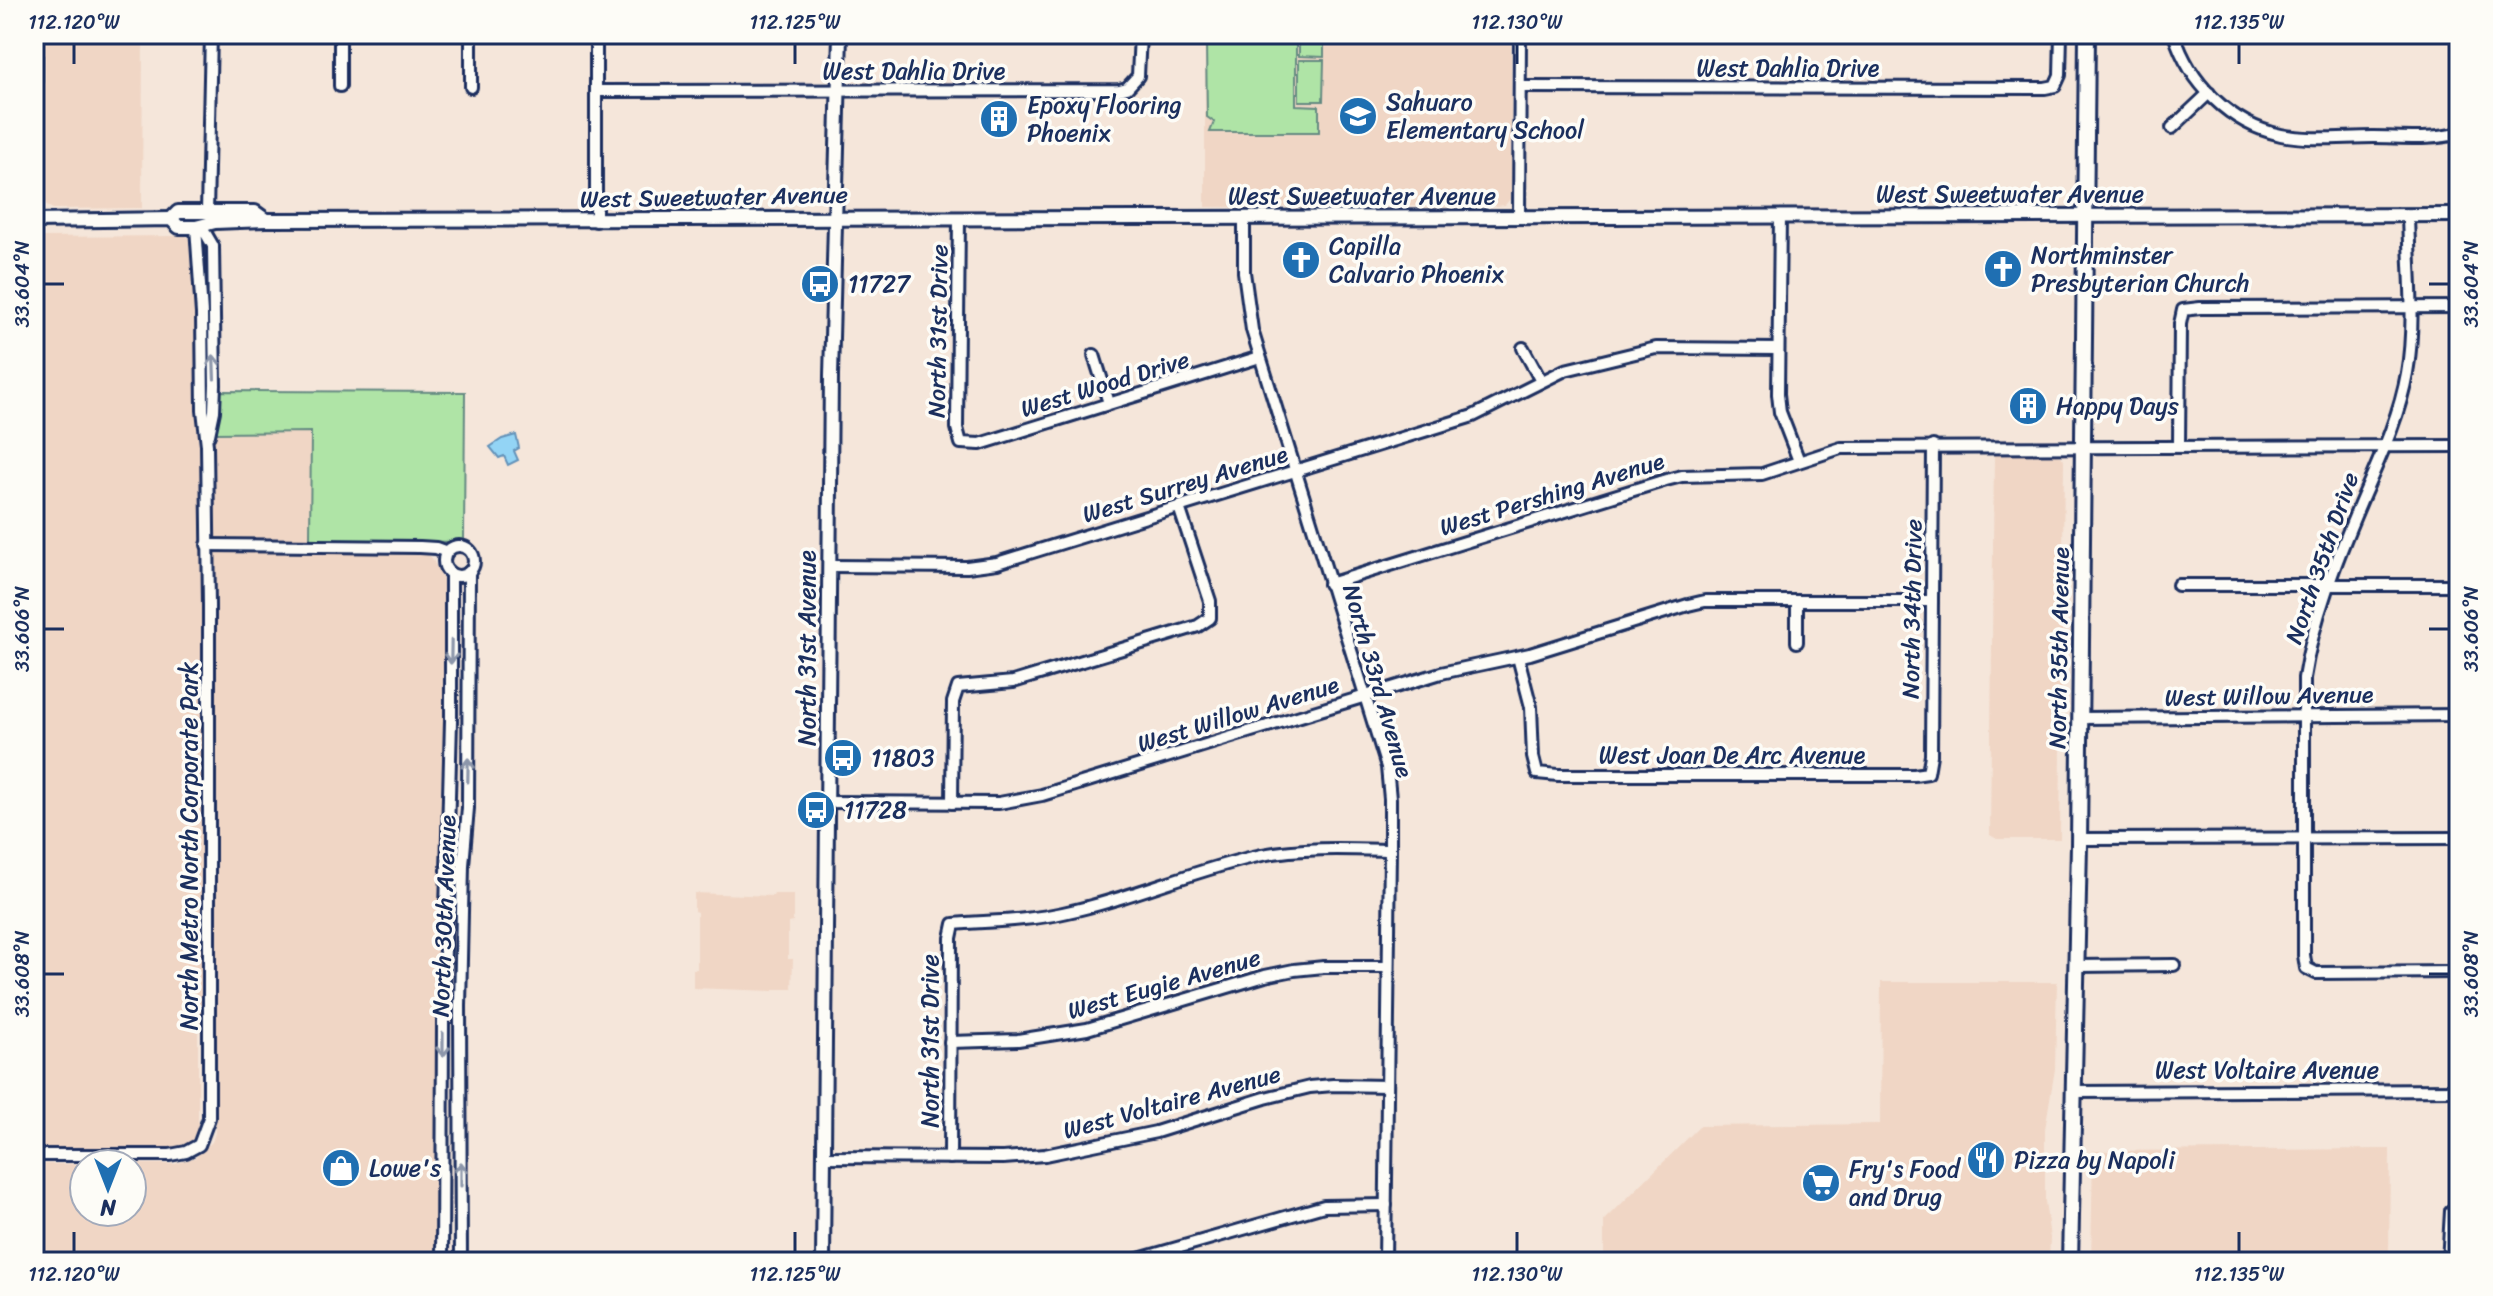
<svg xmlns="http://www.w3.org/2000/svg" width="2493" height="1296" font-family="Sriracha,sans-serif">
	<rect width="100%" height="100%" fill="#f5e6da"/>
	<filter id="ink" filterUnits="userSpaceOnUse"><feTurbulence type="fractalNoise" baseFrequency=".0125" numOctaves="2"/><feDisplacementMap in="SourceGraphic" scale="16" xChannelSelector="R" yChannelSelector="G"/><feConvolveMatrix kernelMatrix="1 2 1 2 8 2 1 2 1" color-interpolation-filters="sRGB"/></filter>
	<g filter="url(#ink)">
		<g fill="#f0d6c5" fill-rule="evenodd">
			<polygon points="45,34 143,34 142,208 53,209 47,206 44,200"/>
			<polygon points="1205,34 1511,34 1511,198 1505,205 1496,206 1205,207"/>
			<path d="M186,236L192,241L193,248L199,319V432H311L310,540L203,539L202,619H212L213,552L216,550L425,553L432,558L447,588L443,846L438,957L437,1262H38L39,1174L40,1168L45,1164H175L196,1157L212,1142L215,1133L216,1027L198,1026V1129L192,1140L183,1148H34V237ZM84,1164H132V1212H84Z"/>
			<polygon points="1994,454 2051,453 2061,456 2064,460 2060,839 1997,839 1990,835"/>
			<polygon points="694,893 773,896 774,894 793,894 793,922 788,923 788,959 793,959 792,989 774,989 774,991 693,988 693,969 697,969 697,912 694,911"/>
			<polygon points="1881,982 2057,982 2055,1069 2045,1129 2045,1201 2050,1238 2049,1262 1604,1262 1604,1221 1700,1126 1880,1124"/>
			<polygon points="2390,1149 2389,1262 2091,1262 2093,1151"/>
		</g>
		<g fill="#afe4a6" stroke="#658a82" stroke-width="2">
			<polygon points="1216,34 1296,34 1296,105 1319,106 1319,132 1210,132 1214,122 1207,117 1206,43 1216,43"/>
			<polygon points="1299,34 1324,34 1324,57 1299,56"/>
			<polygon points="1299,60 1324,60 1323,101 1299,101"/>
			<polygon points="221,391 465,392 464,542 310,540 311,432 214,433"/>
		</g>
		<polygon fill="#93d4f5" stroke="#6392b9" stroke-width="2" points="516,435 519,448 514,451 518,460 508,465 504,456 499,458 490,447 502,439"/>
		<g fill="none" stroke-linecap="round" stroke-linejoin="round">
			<defs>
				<g id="minor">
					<polyline points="340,34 340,86"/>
					<polyline points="471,34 471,87"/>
					<polyline points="596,34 596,221"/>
					<path d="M2174,34C2189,83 2230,124 2281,135C2311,141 2343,137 2373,137C2401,137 2432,141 2459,133"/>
					<polyline points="1520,87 2045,88 2055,86 2060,75 2061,34"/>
					<polyline points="596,91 1119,90 1127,88 1138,76 1140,34"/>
					<polyline points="2172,128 2209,93"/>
					<polyline points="207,212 211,34"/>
					<path d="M2408,215C2409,267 2416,322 2407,373C2399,419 2378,462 2360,504C2337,558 2313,620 2304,678V955L2306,968L2316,973L2459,972"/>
					<polyline points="1780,216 1778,394 1780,412 1799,461"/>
					<polyline points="1519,217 1520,34"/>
					<polyline points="959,218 957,428 961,443 980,444 1260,357"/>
					<polyline points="1244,218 1244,272 1252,330 1387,767 1390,799 1390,850 1385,1262"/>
					<polyline points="196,227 206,234 213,246 215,385 214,411 209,435"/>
					<polyline points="1523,348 1541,381"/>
					<polyline points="1094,355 1109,403"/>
					<polyline points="2179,446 2180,324 2183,310 2200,308 2459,307"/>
					<polyline points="207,545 420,547 436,548 447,552"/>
					<circle cx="459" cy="561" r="15"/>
					<polyline points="829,566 967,567 997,563 1473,416 1565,370 1656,348 1777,349"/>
					<polyline points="1329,584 1666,480 1682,476 1762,474 1841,448 2459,446"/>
					<polyline points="2178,585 2459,585"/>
					<polyline points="1797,601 1797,642"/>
					<polyline points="1518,657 1531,707 1533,757 1537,773 1558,775 1914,775 1928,773 1931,755 1933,446"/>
					<polyline points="2079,718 2459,715"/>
					<polyline points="827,802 999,803 1042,795 1441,673 1530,654 1688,605 1705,601 1932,601"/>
					<polyline points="952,803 953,702 958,687 1013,682 1198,626 1210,618 1210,601 1179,507"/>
					<polyline points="2079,839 2459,838"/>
					<polyline points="2077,966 2174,965"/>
					<polyline points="950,1042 1018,1040 1087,1029 1265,976 1294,970 1324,967 1388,967"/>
					<polyline points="2074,1092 2459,1090"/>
					<polyline points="34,1155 170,1155 186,1152 199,1145 209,1118 209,606 207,445 203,410 202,314 196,227"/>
					<polyline points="823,1157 1003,1158 1045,1155 1156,1132 1265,1098 1310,1087 1333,1085 1387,1086"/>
					<path d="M950,1158L951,938L954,924C991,921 1027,921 1063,913C1131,899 1195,869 1262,855C1304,847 1348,849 1390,850"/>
					<polyline points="442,1262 443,1022 451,721 451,574"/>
					<polyline points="461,1262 460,1006 463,865 468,808 469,572"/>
					<polyline points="1128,1262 1324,1206 1386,1205"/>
					<polyline points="2448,1262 2451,1211 2459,1209"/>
				</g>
				<g id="tertiary">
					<polyline points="34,144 35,34"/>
					<polyline points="171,219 178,212 255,212 266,220"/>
					<polyline points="34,221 171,219 179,227 204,227"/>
					<polyline points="196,227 215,222 266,220 2459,215"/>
					<polyline points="823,1262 831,376 840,34"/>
				</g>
				<polyline id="secondary" points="2070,1262 2079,845 2087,34"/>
			</defs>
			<use href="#minor" stroke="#1b2f5e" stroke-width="16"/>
			<use href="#tertiary" stroke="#1b2f5e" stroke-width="18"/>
			<use href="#secondary" stroke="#1b2f5e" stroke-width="20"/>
			<use href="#minor" stroke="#fdfcf7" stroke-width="10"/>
			<use href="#tertiary" stroke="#fdfcf7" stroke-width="12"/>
			<use href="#secondary" stroke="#fdfcf7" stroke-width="14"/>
		</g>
		<defs><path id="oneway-shaft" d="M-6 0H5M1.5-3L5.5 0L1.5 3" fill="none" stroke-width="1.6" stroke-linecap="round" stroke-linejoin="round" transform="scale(2)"/></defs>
		<g stroke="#8c96aa">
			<use href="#oneway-shaft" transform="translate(214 367) rotate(-92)"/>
			<use href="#oneway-shaft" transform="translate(451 652) rotate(91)"/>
			<use href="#oneway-shaft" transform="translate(468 770) rotate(-89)"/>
			<use href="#oneway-shaft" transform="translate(443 1045) rotate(90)"/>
			<use href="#oneway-shaft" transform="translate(461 1174) rotate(-90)"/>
		</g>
	</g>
	<path fill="none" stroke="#1b2f5e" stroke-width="3" d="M74,44V64M795,44V64M1517,44V64M2239,44V64M44,284H64M2429,284H2449M44,629H64M2429,629H2449M44,974H64M2429,974H2449M74,1232V1252M795,1232V1252M1517,1232V1252M2239,1232V1252"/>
	<defs>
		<symbol id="school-disc" viewBox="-11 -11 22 22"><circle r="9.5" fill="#1f6fb2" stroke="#fdfcf7"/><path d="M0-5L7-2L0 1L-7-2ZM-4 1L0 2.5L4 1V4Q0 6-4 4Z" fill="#fff"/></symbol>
		<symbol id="building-disc" viewBox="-11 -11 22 22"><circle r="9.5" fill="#1f6fb2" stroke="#fdfcf7"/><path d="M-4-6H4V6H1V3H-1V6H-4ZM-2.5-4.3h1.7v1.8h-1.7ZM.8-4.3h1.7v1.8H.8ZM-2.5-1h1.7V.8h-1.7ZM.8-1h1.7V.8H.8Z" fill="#fff"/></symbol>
		<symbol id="church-disc" viewBox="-11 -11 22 22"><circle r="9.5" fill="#1f6fb2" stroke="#fdfcf7"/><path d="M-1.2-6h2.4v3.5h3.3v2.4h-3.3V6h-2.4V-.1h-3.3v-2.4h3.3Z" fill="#fff"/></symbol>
		<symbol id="bus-disc" viewBox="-11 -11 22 22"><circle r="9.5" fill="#1f6fb2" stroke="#fdfcf7"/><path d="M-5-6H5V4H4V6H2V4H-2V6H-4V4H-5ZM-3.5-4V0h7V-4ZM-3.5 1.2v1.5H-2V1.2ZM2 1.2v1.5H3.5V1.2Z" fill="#fff"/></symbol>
		<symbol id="restaurant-disc" viewBox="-11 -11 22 22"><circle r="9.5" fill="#1f6fb2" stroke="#fdfcf7"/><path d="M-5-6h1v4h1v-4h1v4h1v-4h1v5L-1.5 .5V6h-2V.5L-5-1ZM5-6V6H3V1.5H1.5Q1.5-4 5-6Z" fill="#fff"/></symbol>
		<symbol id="shop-disc" viewBox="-11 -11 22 22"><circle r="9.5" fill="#1f6fb2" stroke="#fdfcf7"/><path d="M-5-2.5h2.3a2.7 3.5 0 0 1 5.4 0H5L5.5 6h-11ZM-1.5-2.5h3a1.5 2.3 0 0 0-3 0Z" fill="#fff"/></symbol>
		<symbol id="supermarket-disc" viewBox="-11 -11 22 22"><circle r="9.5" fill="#1f6fb2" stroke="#fdfcf7"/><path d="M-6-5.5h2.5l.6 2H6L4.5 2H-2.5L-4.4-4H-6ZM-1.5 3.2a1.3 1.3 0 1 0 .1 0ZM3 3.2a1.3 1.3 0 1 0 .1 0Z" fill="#fff"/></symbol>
	</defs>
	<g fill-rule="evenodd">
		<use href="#school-disc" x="1336" y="94" width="44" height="44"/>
		<use href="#building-disc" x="977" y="97" width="44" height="44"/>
		<use href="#church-disc" x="1279" y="238" width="44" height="44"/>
		<use href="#church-disc" x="1981" y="247" width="44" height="44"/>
		<use href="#bus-disc" x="798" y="262" width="44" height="44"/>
		<use href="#building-disc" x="2006" y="384" width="44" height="44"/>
		<use href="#bus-disc" x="821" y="736" width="44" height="44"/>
		<use href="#bus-disc" x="794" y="788" width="44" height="44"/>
		<use href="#restaurant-disc" x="1964" y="1138" width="44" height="44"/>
		<use href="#shop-disc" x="319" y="1146" width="44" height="44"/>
		<use href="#supermarket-disc" x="1799" y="1161" width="44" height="44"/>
	</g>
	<g text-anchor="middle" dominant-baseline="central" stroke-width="7" stroke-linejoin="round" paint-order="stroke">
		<g font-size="24" fill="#1b2f5e" stroke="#fdfcf7">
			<text x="1788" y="68">West Dahlia Drive</text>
			<text x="914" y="71">West Dahlia Drive</text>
			<text x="2010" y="194">West Sweetwater Avenue</text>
			<text x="1362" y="196">West Sweetwater Avenue</text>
			<text transform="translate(714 197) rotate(-1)">West Sweetwater Avenue</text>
			<text transform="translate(938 331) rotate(-89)">North 31st Drive</text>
			<text transform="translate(1105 384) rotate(-17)">West Wood Drive</text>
			<text transform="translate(1185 484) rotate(-17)">West Surrey Avenue</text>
			<text transform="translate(1552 494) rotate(-17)">West Pershing Avenue</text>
			<text transform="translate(2322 558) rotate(-71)">North 35th Drive</text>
			<text transform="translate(1912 609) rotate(-89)">North 34th Drive</text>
			<text transform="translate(807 648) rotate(-90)">North 31st Avenue</text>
			<text transform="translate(2059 648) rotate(-89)">North 35th Avenue</text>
			<text transform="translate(1378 681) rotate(74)">North 33rd Avenue</text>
			<text transform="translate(2269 696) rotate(-1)">West Willow Avenue</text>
			<text transform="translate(1238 714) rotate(-17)">West Willow Avenue</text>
			<text x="1732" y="755">West Joan De Arc Avenue</text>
			<text transform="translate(189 846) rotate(-90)">North Metro North Corporate Park</text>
			<text transform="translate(444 916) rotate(-88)">North 30th Avenue</text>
			<text transform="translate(1164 984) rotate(-16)">West Eugie Avenue</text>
			<text transform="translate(930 1041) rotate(-90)">North 31st Drive</text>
			<text x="2267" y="1070">West Voltaire Avenue</text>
			<text transform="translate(1172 1102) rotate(-15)">West Voltaire Avenue</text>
		</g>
		<g font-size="24" fill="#1b2f5e" stroke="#fdfcf7" text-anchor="start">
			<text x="1386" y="102">Sahuaro<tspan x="1386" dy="28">Elementary School</tspan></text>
			<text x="1027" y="105">Epoxy Flooring<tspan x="1027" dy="28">Phoenix</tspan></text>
			<text x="1329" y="246">Capilla<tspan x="1329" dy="28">Calvario Phoenix</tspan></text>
			<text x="2031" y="255">Northminster<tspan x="2031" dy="28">Presbyterian Church</tspan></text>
			<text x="848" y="284">11727</text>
			<text x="2056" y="406">Happy Days</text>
			<text x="871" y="758">11803</text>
			<text x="844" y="810">11728</text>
			<text x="2014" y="1160">Pizza by Napoli</text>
			<text x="369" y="1168">Lowe's</text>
			<text x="1849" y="1169">Fry's Food<tspan x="1849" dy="28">and Drug</tspan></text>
		</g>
	</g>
	<rect width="2493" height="1296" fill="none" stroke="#fdfcf7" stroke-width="88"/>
	<g transform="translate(108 1188) rotate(180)"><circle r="38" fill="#fdfcf7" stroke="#a3aaba" stroke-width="2"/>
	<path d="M0-6L14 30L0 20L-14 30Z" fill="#1f6fb2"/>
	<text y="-12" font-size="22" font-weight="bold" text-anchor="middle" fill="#1b2f5e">N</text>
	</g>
	<rect x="44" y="44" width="2405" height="1208" fill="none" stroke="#1b2f5e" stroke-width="3"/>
	<g font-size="20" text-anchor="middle" fill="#1b2f5e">
		<text x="74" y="29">112.120°W</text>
		<text x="795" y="29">112.125°W</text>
		<text x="1517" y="29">112.130°W</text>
		<text x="2239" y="29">112.135°W</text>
		<text transform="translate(2471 284) rotate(-90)" y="7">33.604°N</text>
		<text transform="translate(22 284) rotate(-90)" y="7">33.604°N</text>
		<text transform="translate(2471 629) rotate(-90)" y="7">33.606°N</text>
		<text transform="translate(22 629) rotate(-90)" y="7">33.606°N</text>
		<text transform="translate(2471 974) rotate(-90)" y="7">33.608°N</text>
		<text transform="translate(22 974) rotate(-90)" y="7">33.608°N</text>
		<text x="74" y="1281">112.120°W</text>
		<text x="795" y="1281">112.125°W</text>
		<text x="1517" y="1281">112.130°W</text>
		<text x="2239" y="1281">112.135°W</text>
	</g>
</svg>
